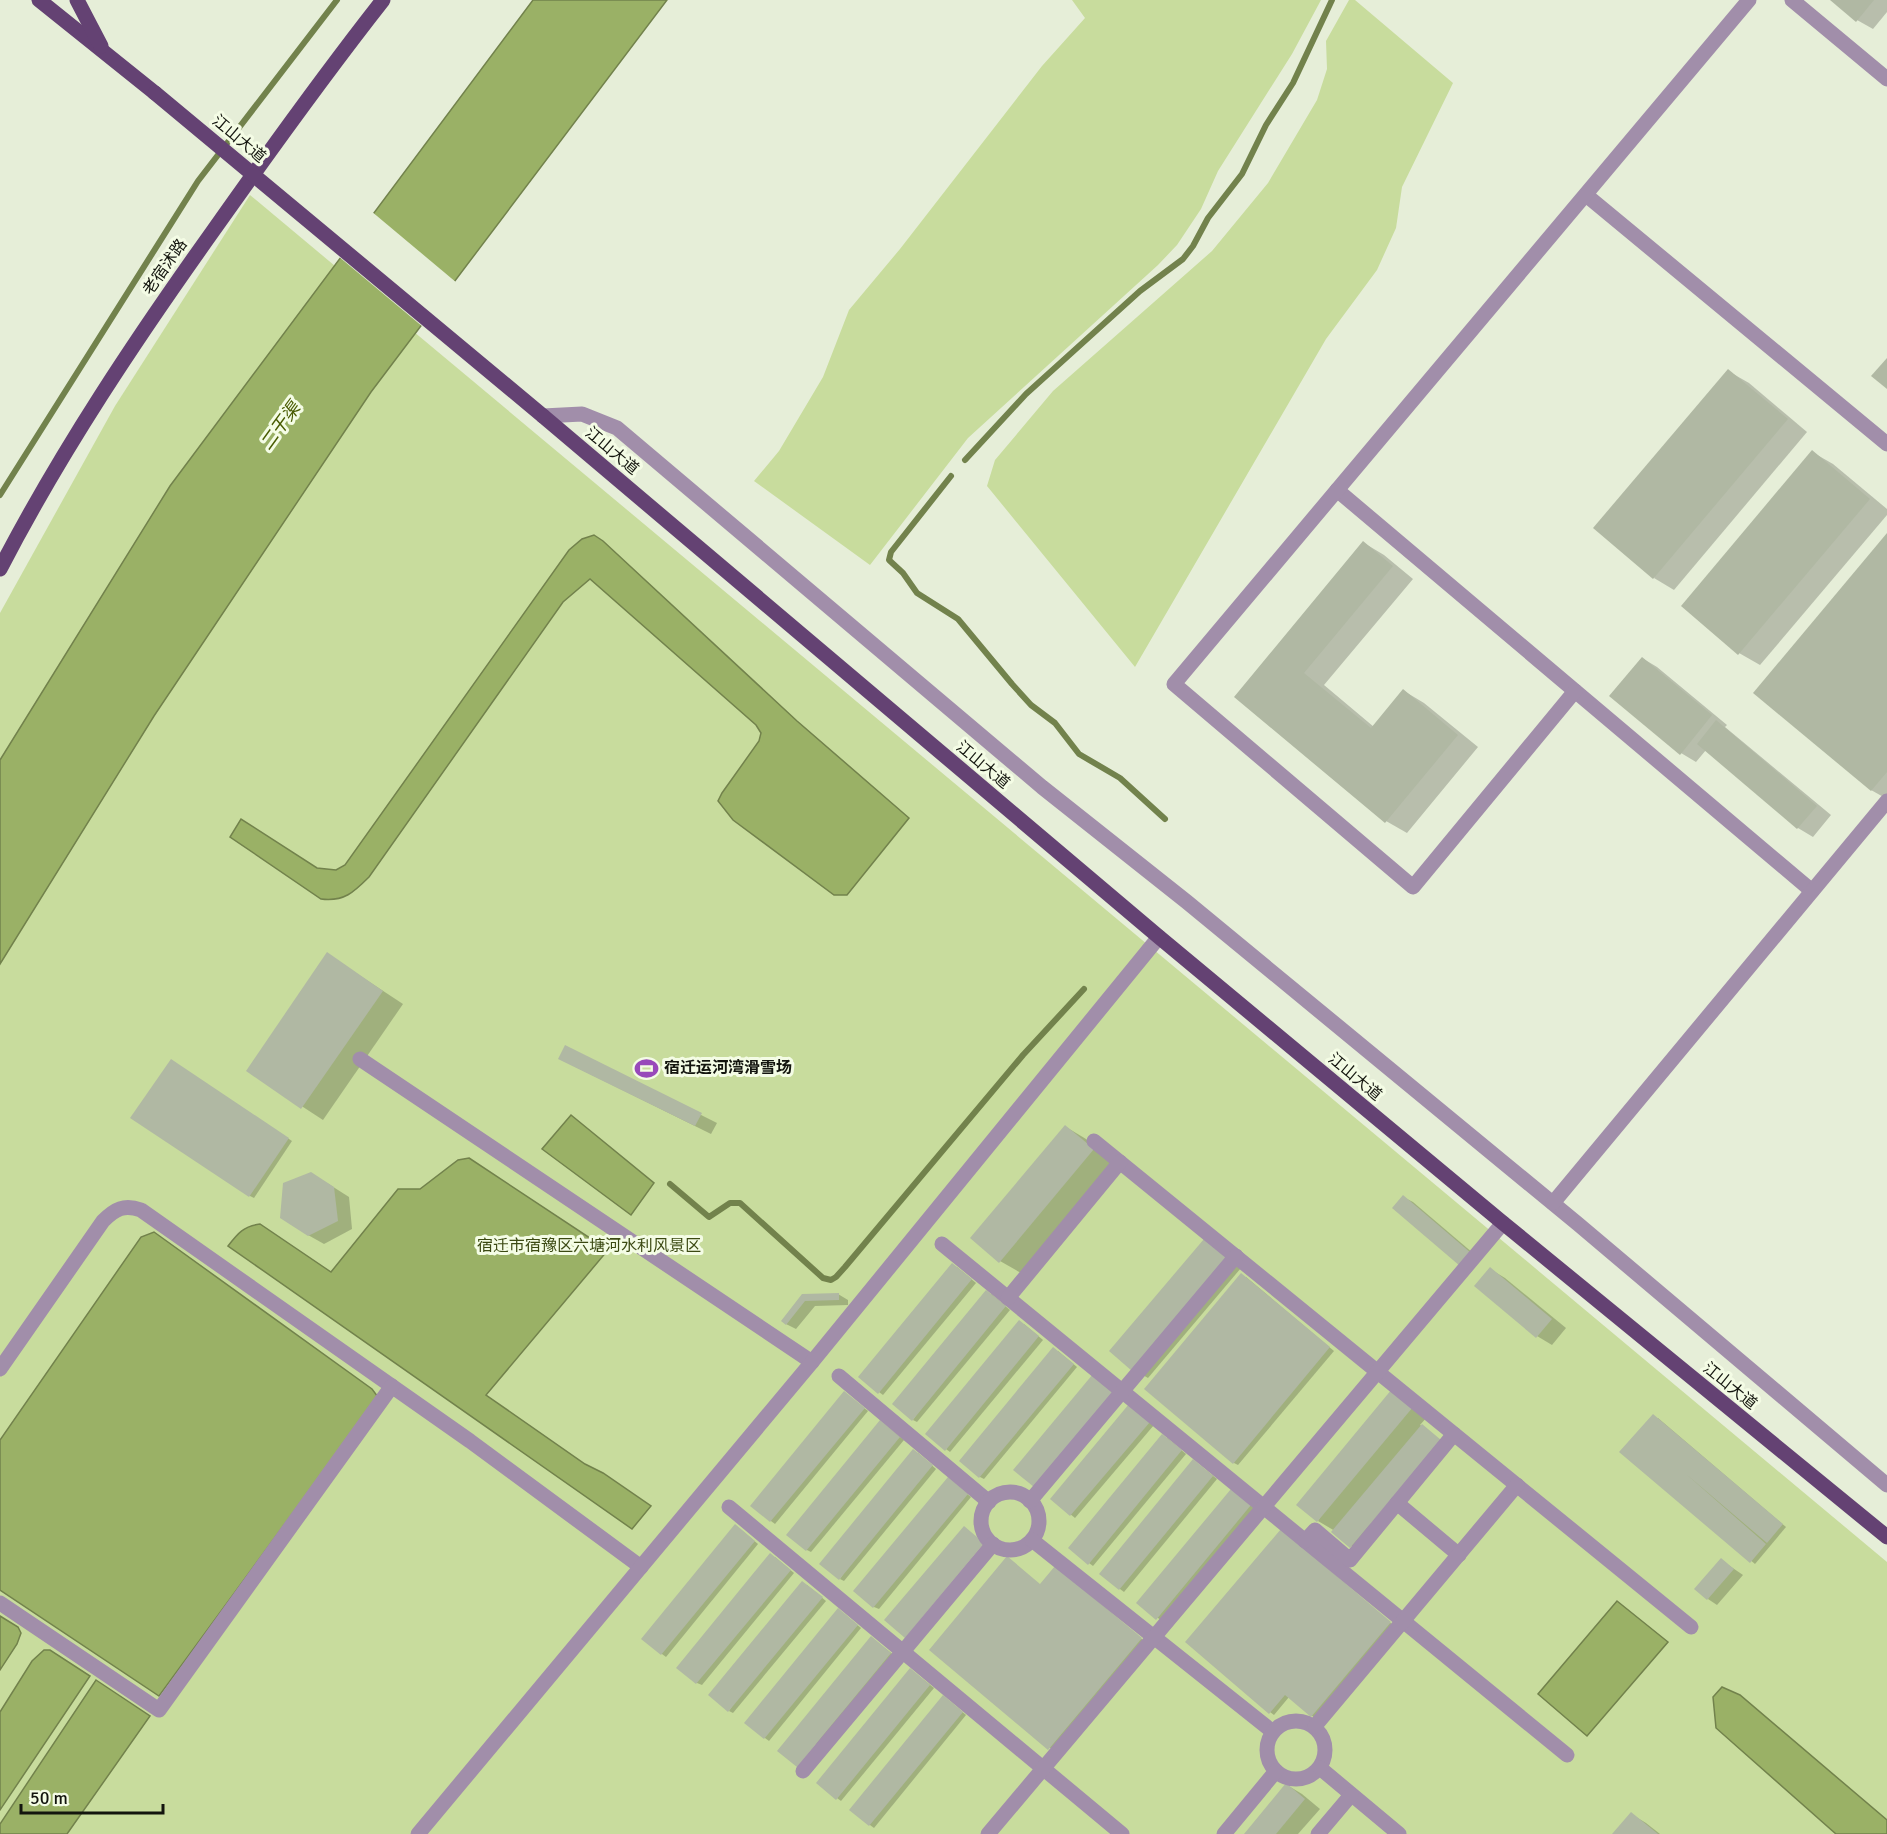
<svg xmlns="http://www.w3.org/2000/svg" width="1887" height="1834" font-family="Signika,'Noto Sans SC',sans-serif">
	<rect width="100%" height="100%" fill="#e6eed8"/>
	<g fill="#c8dc9d">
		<polygon points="1072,0 1321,0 1292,54 1218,171 1201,209 1177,245 1158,265 968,438 870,565 754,481 779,451 823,377 849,310 900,249 1042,66 1085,18"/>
		<polygon points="1349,0 1355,0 1453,83 1402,187 1396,228 1377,270 1326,339 1135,667 987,486 995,460 1053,391 1212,251 1268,183 1317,100 1327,69 1326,41"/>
		<polygon points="250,195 1887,1562 1887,1834 0,1834 0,613 115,406"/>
	</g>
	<g fill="#9ab166" stroke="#72824c" stroke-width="1.5">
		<polygon points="533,0 667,0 371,392 154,716 0,964 0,760 170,486"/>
		<path d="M594,535L603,541L797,721L909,818L847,895H834L733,820L718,801L722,793L759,741L761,733L756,725L590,579L563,602L369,877C354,892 344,902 321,899L230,837L241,819L317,868L336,870L345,865L569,550L582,539Z"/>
		<polygon points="571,1115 654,1183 631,1215 542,1149"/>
		<path d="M469,1158L608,1250L486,1395L585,1464L603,1473L651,1506L632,1529L228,1246C238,1233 244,1226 260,1224L331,1272L398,1189H420L458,1160Z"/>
		<polygon points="154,1232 372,1389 378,1397 159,1696 0,1590 0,1440 141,1237"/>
		<polygon points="1617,1601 1668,1642 1587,1736 1538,1694"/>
		<polygon points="0,1616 18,1627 21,1633 17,1644 0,1670"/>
		<polygon points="44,1650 50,1650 90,1676 0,1810 0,1712 32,1661"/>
		<polygon points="96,1680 150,1716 67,1834 0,1834 0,1824"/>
		<polygon points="1722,1687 1740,1695 1887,1820 1887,1834 1836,1834 1716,1728 1713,1697"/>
	</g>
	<polygon fill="#e6eed8" points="371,211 457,283 423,327 338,256"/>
	<g fill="#0003">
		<polygon points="1832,0 1887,0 1887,12 1873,29 1857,20"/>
		<polygon points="1728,371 1749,383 1807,432 1674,590 1654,578"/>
		<polygon points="1812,452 1833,464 1887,509 1887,515 1760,665 1739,653"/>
		<polygon points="1887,535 1887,799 1871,790"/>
		<polygon points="1364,543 1384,555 1413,579 1324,685 1374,727 1404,691 1424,703 1478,747 1407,833 1386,821 1236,697"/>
		<polygon points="1642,658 1657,667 1727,725 1725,727 1831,815 1813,837 1798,828 1706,750 1696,762 1681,753"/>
		<polygon points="327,954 403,1004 323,1120 248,1071"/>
		<polygon points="566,1047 717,1123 711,1134 576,1067"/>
		<polygon points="175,1063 292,1141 254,1198 250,1196"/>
		<polygon points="1066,1127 1086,1139 1114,1162 1021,1273 1000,1261"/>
		<polygon points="327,1183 349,1197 352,1229 324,1244 308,1235"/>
		<polygon points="1403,1197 1413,1202 1480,1259 1470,1271"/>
		<polygon points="1204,1240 1241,1268 1148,1378 1132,1369"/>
		<polygon points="957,1267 976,1283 883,1395 879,1392"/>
		<polygon points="1490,1269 1505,1278 1566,1328 1552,1345 1537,1336"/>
		<polygon points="1246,1277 1334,1351 1238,1465 1234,1463"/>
		<polygon points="838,1294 848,1300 848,1305 815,1306 796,1329 786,1324 803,1295"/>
		<polygon points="991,1294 1010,1310 917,1422 913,1420"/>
		<polygon points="1024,1324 1043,1340 950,1452 946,1449"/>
		<polygon points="1058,1351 1077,1367 984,1479 980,1477 961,1461"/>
		<polygon points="1392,1391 1427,1417 1420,1425 1427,1429 1355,1549 1335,1531 1318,1521"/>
		<polygon points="849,1396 868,1411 775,1524 771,1521 752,1506"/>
		<polygon points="1130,1406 1154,1425 1075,1518 1052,1499"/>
		<polygon points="1658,1418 1786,1527 1755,1564 1622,1452"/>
		<polygon points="885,1425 904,1440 811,1552 807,1550 788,1534"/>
		<polygon points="1167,1438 1186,1454 1093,1566 1089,1563"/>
		<polygon points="918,1453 936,1469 844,1581 840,1579"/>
		<polygon points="1198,1464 1217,1479 1124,1592 1120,1589 1101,1574"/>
		<polygon points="952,1482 971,1497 879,1609 874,1607 856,1591"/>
		<polygon points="1231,1491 1254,1508 1162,1621 1138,1603"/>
		<polygon points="740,1529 758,1544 666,1657 662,1654 643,1639"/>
		<polygon points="1285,1533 1394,1626 1316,1719 1289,1697 1274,1715 1270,1712"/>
		<polygon points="775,1557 794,1573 702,1685 697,1683 678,1667"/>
		<polygon points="1721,1560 1743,1575 1717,1605 1708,1599"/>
		<polygon points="1060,1570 1145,1642 1054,1751 931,1650 1041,1585"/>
		<polygon points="807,1585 826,1601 733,1713 729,1711"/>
		<polygon points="843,1613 861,1628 769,1741 765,1738 746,1723"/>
		<polygon points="876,1641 895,1656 802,1768"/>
		<polygon points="915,1673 934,1688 841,1801 837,1798"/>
		<polygon points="948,1700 966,1715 874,1828 870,1825 851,1810"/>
		<polygon points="1287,1785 1302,1794 1320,1809 1298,1834 1246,1834"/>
		<polygon points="1631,1814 1646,1823 1660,1834 1614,1834"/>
	</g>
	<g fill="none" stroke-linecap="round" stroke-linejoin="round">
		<g stroke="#72824c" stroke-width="6">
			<polyline points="965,460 1026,394 1140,291 1183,259 1193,246 1208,218 1242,174 1266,125 1293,83 1332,0"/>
			<polyline points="951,476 891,552 889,560 903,573 917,593 958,619 1012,684 1031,705 1055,723 1079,754 1120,778 1165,819"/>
			<polyline points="0,495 198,181 337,0"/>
			<polyline points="670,1184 709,1217 730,1203 740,1203 823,1278 831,1280 836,1277 845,1267 1023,1055 1084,989"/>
		</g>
	</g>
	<g fill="#b0b8a3">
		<polygon points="1830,0 1874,0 1856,22"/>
		<polygon points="1887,358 1887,389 1871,376"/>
		<polygon points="1728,369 1788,419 1653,579 1593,528"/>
		<polygon points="1812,450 1870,499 1738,655 1681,606"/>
		<polygon points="1887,533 1887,772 1871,791 1753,693"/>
		<polygon points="1363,541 1393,566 1304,673 1371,728 1403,689 1458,735 1385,823 1234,697"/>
		<polygon points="1642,657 1712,715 1680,755 1609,696"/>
		<polygon points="1716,720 1817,806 1797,829 1697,744"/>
		<polygon points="327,952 383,991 301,1109 246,1071"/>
		<polygon points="565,1045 702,1113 695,1126 558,1059"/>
		<polygon points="171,1059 289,1138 249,1197 130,1118"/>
		<polygon points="1065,1125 1094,1149 999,1263 970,1238"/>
		<polygon points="311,1172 334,1187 338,1221 308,1236 280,1218 283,1183"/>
		<polygon points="1403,1195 1471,1253 1460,1266 1392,1208"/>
		<polygon points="1204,1239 1227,1258 1132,1371 1109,1351"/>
		<polygon points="952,1263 972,1279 878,1394 858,1377"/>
		<polygon points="1490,1267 1552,1319 1536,1338 1474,1286"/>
		<polygon points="1241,1273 1330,1347 1233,1464 1144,1389"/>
		<polygon points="986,1290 1006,1306 912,1421 892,1404"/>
		<polygon points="839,1293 839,1300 805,1301 786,1325 781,1321 802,1294"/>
		<polygon points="1019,1320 1039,1336 945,1451 925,1434"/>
		<polygon points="1053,1347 1074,1364 979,1478 959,1461"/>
		<polygon points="1093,1374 1114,1392 1034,1487 1013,1470"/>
		<polygon points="1392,1389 1413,1407 1317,1522 1296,1505"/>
		<polygon points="844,1391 865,1408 770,1522 750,1506"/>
		<polygon points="1129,1404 1150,1422 1070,1516 1050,1499"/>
		<polygon points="1653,1414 1783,1524 1767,1543 1686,1474 1766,1544 1750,1563 1619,1452"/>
		<polygon points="880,1420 900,1437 806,1551 786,1535"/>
		<polygon points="1422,1424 1441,1440 1350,1548 1331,1532"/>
		<polygon points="1162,1434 1182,1450 1088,1565 1068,1548"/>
		<polygon points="913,1449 933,1465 839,1580 819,1564"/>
		<polygon points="1193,1459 1213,1476 1119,1590 1099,1574"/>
		<polygon points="948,1477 968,1494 873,1608 853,1591"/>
		<polygon points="1231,1489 1251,1505 1156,1620 1136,1603"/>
		<polygon points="735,1524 755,1541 661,1655 641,1639"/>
		<polygon points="964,1526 984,1543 905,1638 884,1620"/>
		<polygon points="1281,1529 1391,1622 1311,1717 1285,1695 1269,1714 1185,1642"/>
		<polygon points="770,1553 791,1570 696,1684 676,1668"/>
		<polygon points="1007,1556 1040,1584 1055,1566 1142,1638 1048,1750 929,1650"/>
		<polygon points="1721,1558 1734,1569 1707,1600 1694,1589"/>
		<polygon points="802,1581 823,1597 728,1712 708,1695"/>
		<polygon points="838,1608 858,1625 764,1739 744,1723"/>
		<polygon points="871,1636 891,1653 797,1767 777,1751"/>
		<polygon points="910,1668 930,1685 836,1800 816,1783"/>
		<polygon points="943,1695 963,1712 869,1826 849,1810"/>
		<polygon points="1286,1783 1305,1799 1276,1834 1244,1834"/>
		<polygon points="1631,1812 1658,1834 1612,1834"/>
	</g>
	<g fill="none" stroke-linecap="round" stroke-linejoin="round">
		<g stroke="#a18eaa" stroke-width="15">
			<polyline points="1792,0 1887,79"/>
			<polyline points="1586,195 1887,444"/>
			<polyline points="543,416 582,414 617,428 1042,787 1187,902 1578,1224 1887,1485"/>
			<polyline points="1337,490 1812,891"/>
			<polyline points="1575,691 1413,887 1174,684 1749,0"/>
			<polyline points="360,1059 812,1362"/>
			<polyline points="1094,1141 1691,1627"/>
			<polyline points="1553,1203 1887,801"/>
			<polyline points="942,1244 1567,1755"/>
			<polyline points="1008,1298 1120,1162"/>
			<path d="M0,1369L103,1221C115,1209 124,1204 141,1210L470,1441L641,1567"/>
			<polyline points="839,1376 989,1502"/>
			<circle cx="1010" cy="1521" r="29"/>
			<polyline points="1030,1501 1236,1256"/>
			<polyline points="1397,1503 1459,1555"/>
			<polyline points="729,1507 1122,1834"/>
			<polyline points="1032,1540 1273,1732"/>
			<polyline points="1305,1541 1315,1530 1350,1560 1454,1434"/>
			<polyline points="0,1603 159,1710 392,1386"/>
			<circle cx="1296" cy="1750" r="29"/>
			<polyline points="1315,1726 1517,1485"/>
			<polyline points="1320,1768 1399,1834"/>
			<polyline points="803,1771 993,1544"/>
			<polyline points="418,1834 812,1362 1159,937"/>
			<polyline points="988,1834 1503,1223"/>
			<polyline points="1224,1834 1276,1771"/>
			<polyline points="1318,1834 1351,1795"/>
		</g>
		<g stroke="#644273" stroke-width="15">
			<polyline points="39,0 155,93"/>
			<polyline points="77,0 101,46"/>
			<polyline points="543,416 1159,937 1503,1223 1887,1537"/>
			<path d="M0,569C61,451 136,339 213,231C268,153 324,75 383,0"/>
		</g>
		<polyline stroke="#644273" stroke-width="15" points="155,93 543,416"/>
	</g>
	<defs>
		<symbol id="stadium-bare" viewBox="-9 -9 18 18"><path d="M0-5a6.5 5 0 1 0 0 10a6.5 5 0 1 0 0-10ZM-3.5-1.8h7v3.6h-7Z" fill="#9849ba" stroke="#f4fce5" stroke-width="2.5" paint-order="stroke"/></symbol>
	</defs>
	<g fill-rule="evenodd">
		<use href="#stadium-bare" x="630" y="1052" width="33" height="33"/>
	</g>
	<g text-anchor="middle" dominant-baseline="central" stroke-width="6" stroke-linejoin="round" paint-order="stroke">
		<g font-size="16" fill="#13150e" stroke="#f4fce5">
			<text transform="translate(239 139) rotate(40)">江山大道</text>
			<text transform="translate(165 267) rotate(-55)">老宿沭路</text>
			<text transform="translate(612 451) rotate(40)">江山大道</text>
			<text transform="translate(983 765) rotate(40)">江山大道</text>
			<text transform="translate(1355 1077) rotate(40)">江山大道</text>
			<text transform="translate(1730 1386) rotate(39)">江山大道</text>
		</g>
		<g font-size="16" font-weight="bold" fill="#13150e" stroke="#f4fce5" text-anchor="start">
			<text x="664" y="1068">宿迁运河湾滑雪场</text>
		</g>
		<g font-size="16" fill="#3b4912" stroke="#f4fce5">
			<text x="589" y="1246">宿迁市宿豫区六塘河水利风景区</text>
		</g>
		<g font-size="18" font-style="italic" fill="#495c03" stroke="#f4fce5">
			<text transform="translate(280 426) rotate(-54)">二干渠</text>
		</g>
	</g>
	<path d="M21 1804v9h142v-9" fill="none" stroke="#13150e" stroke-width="3"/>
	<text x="30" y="1804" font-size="18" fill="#13150e" stroke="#f4fce5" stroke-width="4.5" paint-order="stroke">50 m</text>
</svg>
